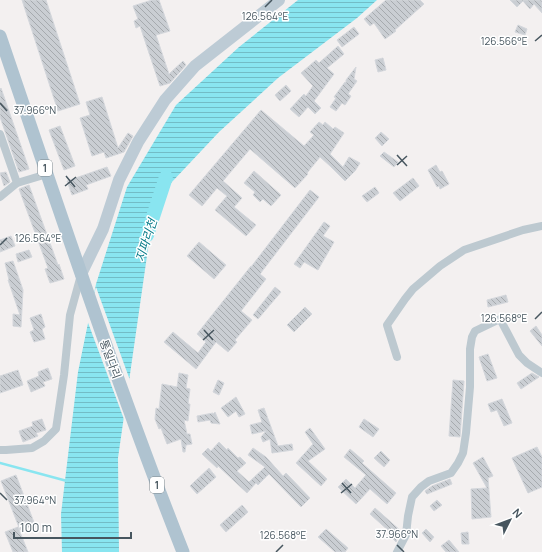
<svg xmlns="http://www.w3.org/2000/svg" width="542" height="552" font-family="Manrope,'Noto Sans KR',sans-serif">
	<defs>
		<pattern id="water-rules" width="6" height="5" patternUnits="userSpaceOnUse"><rect width="6" height="5" fill="#89e5f0"/><path d="M0 2.5h6" fill="none" stroke="#72bcc6"/></pattern>
		<pattern id="building-back-hatch" width="6" height="6" patternUnits="userSpaceOnUse"><rect width="6" height="6" fill="#caced3"/><path d="M-1 5l2 2M0 0l6 6M5-1l2 2" fill="none" stroke="#a6aaae"/></pattern>
	</defs>
	<rect width="100%" height="100%" fill="#f3f0f0"/>
	<polygon fill="url(#water-rules)" points="298,0 377,0 357,18 278,78 219,132 155,200 118,458 119,552 62,552 61,514 78,372 96,284 127,187 176,105 239,47"/>
	<polygon fill="#f3f0f0" points="96,287 131,383 125,422 87,320"/>
	<g fill="none" stroke-linecap="round" stroke-linejoin="round">
		<polyline stroke="#89e5f0" stroke-width="2.5" points="0,463 67,481"/>
		<polyline stroke="#89e5f0" stroke-width="14" points="147,235 166,177"/>
	</g>
	<g fill="url(#building-back-hatch)" stroke="#d4d7dc">
		<polygon points="22,0 46,0 80,104 58,111"/>
		<polygon points="152,0 159,0 170,31 156,35 169,74 183,61 186,65 170,83 160,86 140,26 136,28 134,21 138,19 133,6"/>
		<polygon points="386,0 420,0 424,4 395,30 396,31 385,39 374,23 370,26 364,19"/>
		<polygon points="510,0 542,0 542,13 534,4 530,9 523,1 517,7"/>
		<polygon points="518,25 527,29 525,35 515,32"/>
		<polygon points="354,27 359,34 342,47 337,40"/>
		<polygon points="338,46 344,54 327,68 334,74 314,101 321,108 315,114 308,107 299,117 290,109 304,94 306,96 313,86 301,73 316,60 319,63"/>
		<polygon points="383,58 386,70 378,72 375,60"/>
		<polygon points="356,67 354,79 357,81 348,94 351,96 345,105 342,103 336,111 330,107 336,98 334,97 345,82 346,83 346,80"/>
		<polygon points="286,85 291,91 280,101 275,95"/>
		<polygon points="1,88 29,169 19,172 0,117 0,89"/>
		<polygon points="102,97 118,148 128,133 133,136 124,152 106,158 104,152 92,156 80,118 90,115 86,102"/>
		<polygon points="261,110 304,146 314,135 310,132 319,122 323,125 325,122 333,129 335,127 344,133 330,154 343,167 349,157 360,163 355,171 345,181 330,166 320,157 307,173 308,174 295,188 250,149 223,181 242,198 234,207 256,225 246,236 215,210 227,196 217,188 202,206 189,195"/>
		<polygon points="60,126 75,166 64,170 49,130"/>
		<polygon points="381,132 389,139 382,146 375,138"/>
		<polygon points="384,152 398,162 394,167 380,156"/>
		<polygon points="436,165 440,172 442,171 449,184 440,189 439,186 437,187 428,170"/>
		<polygon points="107,167 111,176 86,185 88,189 72,195 67,181"/>
		<polygon points="254,171 281,195 271,206 263,199 260,202 253,195 255,192 244,183"/>
		<polygon points="6,172 10,182 4,186 0,173"/>
		<polygon points="413,178 419,186 400,201 393,193"/>
		<polygon points="29,185 58,265 59,264 64,279 50,283 45,269 48,268 19,189"/>
		<polygon points="375,187 379,193 367,202 362,196"/>
		<polygon points="310,190 319,197 260,274 266,279 241,311 252,320 235,340 237,342 228,352 216,342 196,369 164,342 173,332 198,353 206,342 197,334 251,266 251,267"/>
		<polygon points="324,222 330,226 323,236 334,242 318,270 304,262 300,268 294,264"/>
		<polygon points="11,236 15,246 0,252 0,240"/>
		<polygon points="199,242 226,265 214,279 187,256"/>
		<polygon points="29,250 32,257 18,262 16,254"/>
		<polygon points="13,261 23,290 21,327 13,326 13,314 20,315 8,280 9,280 5,263"/>
		<polygon points="275,287 281,292 258,319 253,315"/>
		<polygon points="506,295 508,302 488,307 487,300"/>
		<polygon points="305,307 312,314 294,332 287,325"/>
		<polygon points="41,314 45,327 42,329 45,339 34,342 30,332 34,330 30,318"/>
		<polygon points="536,326 542,335 542,346 530,331"/>
		<polygon points="488,354 497,378 487,381 479,357"/>
		<polygon points="48,368 52,379 43,382 45,386 31,392 27,381 39,376 38,372"/>
		<polygon points="18,370 23,385 0,393 0,376"/>
		<polygon points="179,373 188,375 186,388 190,389 188,404 190,404 188,421 184,420 187,434 190,434 192,444 186,445 185,452 183,452 181,439 167,444 161,428 159,429 155,419 156,408 159,409 162,384 177,387"/>
		<polygon points="532,373 539,377 521,389 517,383"/>
		<polygon points="218,380 224,383 219,395 213,392"/>
		<polygon points="453,380 464,381 460,437 449,436"/>
		<polygon points="236,397 245,414 239,417 236,411 228,417 221,408"/>
		<polygon points="502,399 512,423 504,426 497,410 491,412 488,404"/>
		<polygon points="264,408 278,446 292,444 293,450 272,453 270,439 263,442 261,437 266,431 252,434 250,425 262,422 258,410"/>
		<polygon points="215,412 220,424 211,423 210,420 198,422 197,416 213,413 213,414"/>
		<polygon points="42,419 46,430 36,433 38,436 23,442 19,431 33,426 32,422"/>
		<polygon points="364,419 379,429 373,437 359,427"/>
		<polygon points="310,428 325,449 308,461 327,479 321,486 296,463 313,444 305,432"/>
		<polygon points="219,442 227,450 228,448 238,458 240,457 246,463 237,471 249,482 265,467 248,455 253,448 266,457 283,476 286,473 310,498 301,507 269,474 258,485 256,483 247,493 218,466 217,468 202,454 208,448 211,451"/>
		<polygon points="537,447 542,457 542,487 528,493 512,458"/>
		<polygon points="350,449 364,461 362,463 396,493 387,504 370,489 356,504 338,487 346,479 355,488 366,475 344,457"/>
		<polygon points="381,451 390,460 384,467 374,458"/>
		<polygon points="483,457 493,476 488,478 491,517 472,519 471,489 487,488 473,463"/>
		<polygon points="209,468 216,477 197,494 190,486"/>
		<polygon points="16,475 35,525 20,530 1,481"/>
		<polygon points="450,479 452,484 427,494 425,491 432,486"/>
		<polygon points="437,500 442,505 434,511 430,506"/>
		<polygon points="242,505 248,512 226,532 220,525"/>
		<polygon points="375,508 401,531 396,542 389,535 391,533 370,514"/>
		<polygon points="18,527 28,552 13,552 5,532"/>
		<polygon points="326,529 348,548 345,552 335,552 318,537"/>
		<polygon points="426,529 434,537 430,542 422,533"/>
		<polygon points="468,532 469,544 462,544 461,533"/>
		<polygon points="449,540 459,552 446,552 441,546"/>
	</g>
	<g fill="none" stroke-linecap="round" stroke-linejoin="round">
		<g stroke="#bdc9d0" stroke-width="8">
			<polyline points="0,134 17,183"/>
			<polyline points="0,197 17,183 47,174"/>
			<polyline points="397,357 387,325 405,299 413,289 440,266 464,250 523,230 542,226"/>
			<polyline points="0,450 6,450 32,448 44,441 56,429 64,375 70,315 81,275"/>
			<polyline points="397,552 406,535 408,516 412,497 421,487 429,481 451,473 458,463 463,453 466,433 470,387 470,349 472,337 475,331 500,319 519,355 527,363 542,373"/>
		</g>
		<polyline stroke="#bdcbd5" stroke-width="12" points="81,274 103,229 119,180 138,142 165,100 195,66 279,0"/>
		<path stroke="#afc3d0" stroke-width="13" d="M0,36C59,209 116,382 183,552"/>
	</g>
	<path fill="none" stroke="#47565f" stroke-width="1.5" d="M265,7L272,0M535,41L542,35M0,103L7,111M397,155L407,166M397,165L407,156M66,176L75,187M65,186L76,177M0,245L7,238M535,319L542,312M204,330L213,340M203,340L214,330M342,483L351,493M0,493L7,500M341,493L352,484M397,545L404,552M276,552L283,545"/>
	<g text-anchor="middle" dominant-baseline="central" stroke-width="3" stroke-linejoin="round" paint-order="stroke">
		<g fill="#fff" stroke="#7e898f" stroke-width="1">
			<rect x="38" y="160" width="14" height="16" rx="3"/>
			<rect x="150" y="477" width="14" height="16" rx="3"/>
		</g>
		<g font-size="10" font-weight="bold" fill="#47565f">
			<text x="45" y="168">1</text>
			<text x="157" y="485">1</text>
		</g>
		<g font-size="11" fill="#47565f" stroke="#fff">
			<text transform="translate(111 359) rotate(70)">통일다리</text>
		</g>
		<g font-size="12" font-style="italic" fill="#097c8a" stroke="#fff">
			<text transform="translate(146 240) rotate(-72)">지파리천</text>
		</g>
	</g>
	<g font-size="10" text-anchor="middle" fill="#47565f" stroke="#fff" stroke-width="3" stroke-linejoin="round" paint-order="stroke">
		<text x="265" y="20">126.564°E</text>
		<text x="504" y="45">126.566°E</text>
		<text x="35" y="114">37.966°N</text>
		<text x="38" y="242">126.564°E</text>
		<text x="504" y="322">126.568°E</text>
		<text x="35" y="504">37.964°N</text>
		<text x="397" y="538">37.966°N</text>
		<text x="283" y="539">126.568°E</text>
	</g>
	<g transform="translate(510 520) rotate(48)" stroke="#ffffff" stroke-width="3" paint-order="stroke">
	<path d="M0-3L7 15L0 10L-7 15Z" fill="#47565f"/>
	<text y="-6" font-size="11" font-weight="bold" text-anchor="middle" fill="#47565f">N</text>
	</g>
	<path d="M14 532v6h117v-6" fill="none" stroke="#47565f" stroke-width="2"/>
	<text x="20" y="532" font-size="12" fill="#47565f" stroke="#ffffff" stroke-width="3" paint-order="stroke">100 m</text>
</svg>
